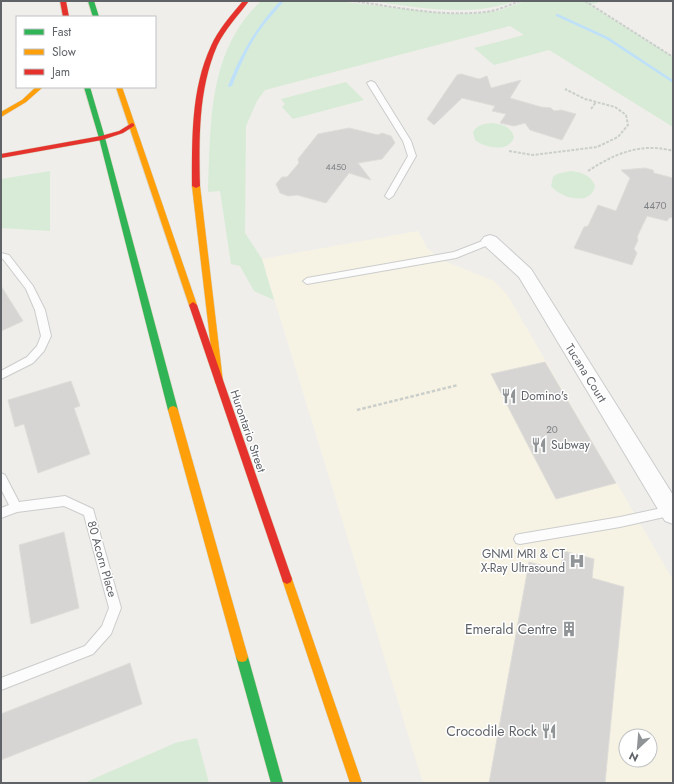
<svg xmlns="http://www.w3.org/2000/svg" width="674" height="784" font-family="Jost,sans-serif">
	<rect width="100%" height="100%" fill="#efeeea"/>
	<path fill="#f7f3e4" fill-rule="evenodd" d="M418,231L427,248L442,260L494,281L508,296L673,580V783H423L262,259ZM626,736H650V760H626Z"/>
	<g fill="#d8ebd6">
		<path d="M261,1H337L447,14H473L498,11L525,1H603L590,5L673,57V127L549,50L494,65L474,48L524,35L510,26L265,90L257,101L246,126L245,233L262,259L274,300L254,291L240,266L231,264L220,191L208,192C211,124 207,52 261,1Z"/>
		<path d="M370,1H515C468,18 418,7 370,1Z"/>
		<polygon points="346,82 364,100 293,119 282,107 285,104 281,99"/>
		<path d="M491,123C501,124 511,126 514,137C509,153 485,148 475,140L473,132C477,125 483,124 491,123Z"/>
		<polygon points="50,171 50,231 1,228 1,179"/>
		<path d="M570,171C581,172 591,175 595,186C591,207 560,198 551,186L553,177L557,174Z"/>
		<polygon points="197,738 209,783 84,783 175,743"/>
	</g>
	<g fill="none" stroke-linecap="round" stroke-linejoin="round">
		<g fill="#bfe0f9" fill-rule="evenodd">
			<path d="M280,1H284C276,11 267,20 260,30C248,47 240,66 232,86L228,87V86C241,53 256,27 280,1Z"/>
			<polygon points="556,14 558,14 608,37 673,80 673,83 606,39 556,16"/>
		</g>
	</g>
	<g fill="#d6d5d3" stroke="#deddd9">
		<polygon points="461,74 479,79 487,76 491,88 521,80 510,98 541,107 551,108 554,111 561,110 576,114 562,140 530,130 525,123 514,126 500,123 506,114 492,111 495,106 462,98 434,125 427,119 457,75"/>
		<polygon points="349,128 378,135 382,133 391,136 395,143 382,159 358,163 371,180 349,173 326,203 297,195 288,196 280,193 276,184 282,177 287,177 299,163 298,159 318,134"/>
		<polygon points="645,168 653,170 654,173 673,178 673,217 669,218 667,221 647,216 637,237 638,240 634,249 637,253 632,265 574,248 584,227 588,226 598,205 616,211 630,178 621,170"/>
		<polygon points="1,286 23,321 1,331"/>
		<polygon points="545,362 616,483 556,499 491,374"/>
		<polygon points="71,381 80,406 74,408 90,454 38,473 24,424 15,427 8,400"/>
		<polygon points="64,532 79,608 31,624 19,545"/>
		<polygon points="564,551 594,559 592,578 624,587 605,783 489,783 529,562 560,570"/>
		<polygon points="130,663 142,704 1,760 1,714"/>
	</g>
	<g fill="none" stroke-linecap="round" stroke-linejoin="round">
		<defs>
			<g id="lane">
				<polygon points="371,81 375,83 411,141 416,156 393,196 389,199 385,196 408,156 403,141 367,83"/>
				<polygon points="490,238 493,239 494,241 493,243 456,258 307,284 303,281 307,278 454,252"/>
				<polygon points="1,253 9,255 33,286 45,310 51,336 44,351 33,363 1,379 1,371 27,357 37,346 41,336 35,310 26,289 3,259 1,259"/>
				<polygon points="1,473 5,475 19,502 65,496 93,509 121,608 111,634 93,654 1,690 1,678 85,646 102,626 109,608 84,515 64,506 17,512 1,518 1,508 9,505 1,489"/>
				<polygon points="671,506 673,507 673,515 620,527 520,544 516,543 514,539 516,535 520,534 620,517"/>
			</g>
			<polygon id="street" points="490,235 496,237 531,269 673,495 673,524 665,521 519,277 484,245 481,241 484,237"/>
			<g id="fast">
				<polygon points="88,1 94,1 99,17 93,17"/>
				<polygon points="84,87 90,87 105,138 178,410 176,413 170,413 168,410 99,138"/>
				<polygon points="242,652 246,653 248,657 283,783 271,783 236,657 238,653"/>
			</g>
			<g id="slow">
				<polygon points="36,87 43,87 26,102 1,117 1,112 22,100"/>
				<polygon points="116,87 122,87 197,305 196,307 193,308 189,305"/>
				<polygon points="193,184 199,184 200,186 223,382 222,384 216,384 215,382 192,186"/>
				<polygon points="173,406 176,407 178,410 248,657 246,661 242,662 238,661 236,657 168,410 170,407"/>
				<polygon points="287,574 291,576 292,579 362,783 350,783 282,579 283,576"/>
			</g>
			<g id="jam">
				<polygon points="60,1 66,1 69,17 63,17"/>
				<path d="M243,1H249C238,16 225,29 217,46C198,90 199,140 200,186L196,188L192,186C192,139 191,89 211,46C218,30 231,15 243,1Z"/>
				<polygon points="132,123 134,124 134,126 123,133 102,140 1,158 1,154 101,136 119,131"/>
				<polygon points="193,302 197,305 292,579 291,582 287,584 283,582 282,579 189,305"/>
			</g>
		</defs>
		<use href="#lane" stroke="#cbcccc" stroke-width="2"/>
		<use href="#street" stroke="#cbcccc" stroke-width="2"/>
		<use href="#fast" stroke="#d7ceb8" stroke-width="1"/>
		<use href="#slow" stroke="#d7ceb8" stroke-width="1"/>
		<use href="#jam" stroke="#d7ceb8" stroke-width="1"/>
		<g stroke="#cacfcc" stroke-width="2" stroke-dasharray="3 1.5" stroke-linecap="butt">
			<path d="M353,1C396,7 441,17 485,12C497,11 509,5 520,1"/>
			<polyline points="585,1 673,57"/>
			<polyline points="591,109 596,102"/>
			<polyline points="509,151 533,155 597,147 618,137 628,125 626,115 615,107 585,99 565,89"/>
			<path d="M588,171C614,154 641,142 673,151"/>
		</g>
		<polyline stroke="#cacfcc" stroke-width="2.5" stroke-dasharray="3.5 2" stroke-linecap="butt" points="357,410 458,385"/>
		<use href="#lane" fill="#fdfcfc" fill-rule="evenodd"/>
		<use href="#street" fill="#fdfcfc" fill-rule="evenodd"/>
		<use href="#fast" fill="#30b455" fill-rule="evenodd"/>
		<use href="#slow" fill="#ff9f0a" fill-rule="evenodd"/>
		<use href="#jam" fill="#e5322d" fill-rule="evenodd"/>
	</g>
	<defs>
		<symbol id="restaurant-bare" viewBox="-9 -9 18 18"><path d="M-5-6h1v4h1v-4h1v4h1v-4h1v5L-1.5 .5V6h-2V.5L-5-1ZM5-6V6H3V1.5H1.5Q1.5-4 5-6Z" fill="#919496" stroke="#fff" stroke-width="2.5" paint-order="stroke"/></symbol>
		<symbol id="hospital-bare" viewBox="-9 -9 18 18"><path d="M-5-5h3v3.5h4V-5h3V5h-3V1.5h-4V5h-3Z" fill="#919496" stroke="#fff" stroke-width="2.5" paint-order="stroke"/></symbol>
		<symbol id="building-bare" viewBox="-9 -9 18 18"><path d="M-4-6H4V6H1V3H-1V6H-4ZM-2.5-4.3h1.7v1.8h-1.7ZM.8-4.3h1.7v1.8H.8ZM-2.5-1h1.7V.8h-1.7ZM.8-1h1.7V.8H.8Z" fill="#919496" stroke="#fff" stroke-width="2.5" paint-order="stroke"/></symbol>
	</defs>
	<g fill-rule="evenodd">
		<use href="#restaurant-bare" x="498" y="385" width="22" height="22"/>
		<use href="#restaurant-bare" x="528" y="434" width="22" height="22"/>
		<use href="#hospital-bare" x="566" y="550" width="22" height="22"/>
		<use href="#building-bare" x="558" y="618" width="22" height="22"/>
		<use href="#restaurant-bare" x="538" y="720" width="22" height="22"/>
	</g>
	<g text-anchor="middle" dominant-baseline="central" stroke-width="3" stroke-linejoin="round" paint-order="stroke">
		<g font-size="9" fill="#7e8184">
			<text x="336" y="166">4450</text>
		</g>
		<g font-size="10" fill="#7e8184">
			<text x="655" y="205">4470</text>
			<text x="552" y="429">20</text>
		</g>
		<g font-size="12" fill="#5f6368" stroke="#fff">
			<text transform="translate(586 373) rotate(58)">Tucana Court</text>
			<text transform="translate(248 431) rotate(71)">Hurontario Street</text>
			<text transform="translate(102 559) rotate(74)">80 Acorn Place</text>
		</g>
		<g font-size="12" fill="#5f6368" stroke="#fff" text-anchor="start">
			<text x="521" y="396">Domino's</text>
			<text x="551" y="445">Subway</text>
			<text x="565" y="554" text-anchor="end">GNMI MRI &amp; CT<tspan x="565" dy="14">X-Ray Ultrasound</tspan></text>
		</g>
		<g font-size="14" fill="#5f6368" stroke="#fff" text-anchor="end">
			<text x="557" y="629">Emerald Centre</text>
			<text x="537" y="731">Crocodile Rock</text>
		</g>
	</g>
	<rect width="674" height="784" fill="none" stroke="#5f6368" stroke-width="4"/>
	<rect x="16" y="16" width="140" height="72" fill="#ffffff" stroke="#bfc1c3"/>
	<rect x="24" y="29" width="20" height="6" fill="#30b455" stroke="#bfc1c3"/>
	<text x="52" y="36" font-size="12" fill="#5f6368">Fast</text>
	<rect x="24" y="49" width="20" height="6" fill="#ff9f0a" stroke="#bfc1c3"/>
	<text x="52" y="56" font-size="12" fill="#5f6368">Slow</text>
	<rect x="24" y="69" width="20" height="6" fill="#e5322d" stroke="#bfc1c3"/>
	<text x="52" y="76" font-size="12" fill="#5f6368">Jam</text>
	<g transform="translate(638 748) rotate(206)"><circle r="19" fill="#ffffff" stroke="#bfc1c3"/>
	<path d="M0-3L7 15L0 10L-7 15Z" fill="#919496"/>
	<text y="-6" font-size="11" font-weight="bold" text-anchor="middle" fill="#5f6368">N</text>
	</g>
</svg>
